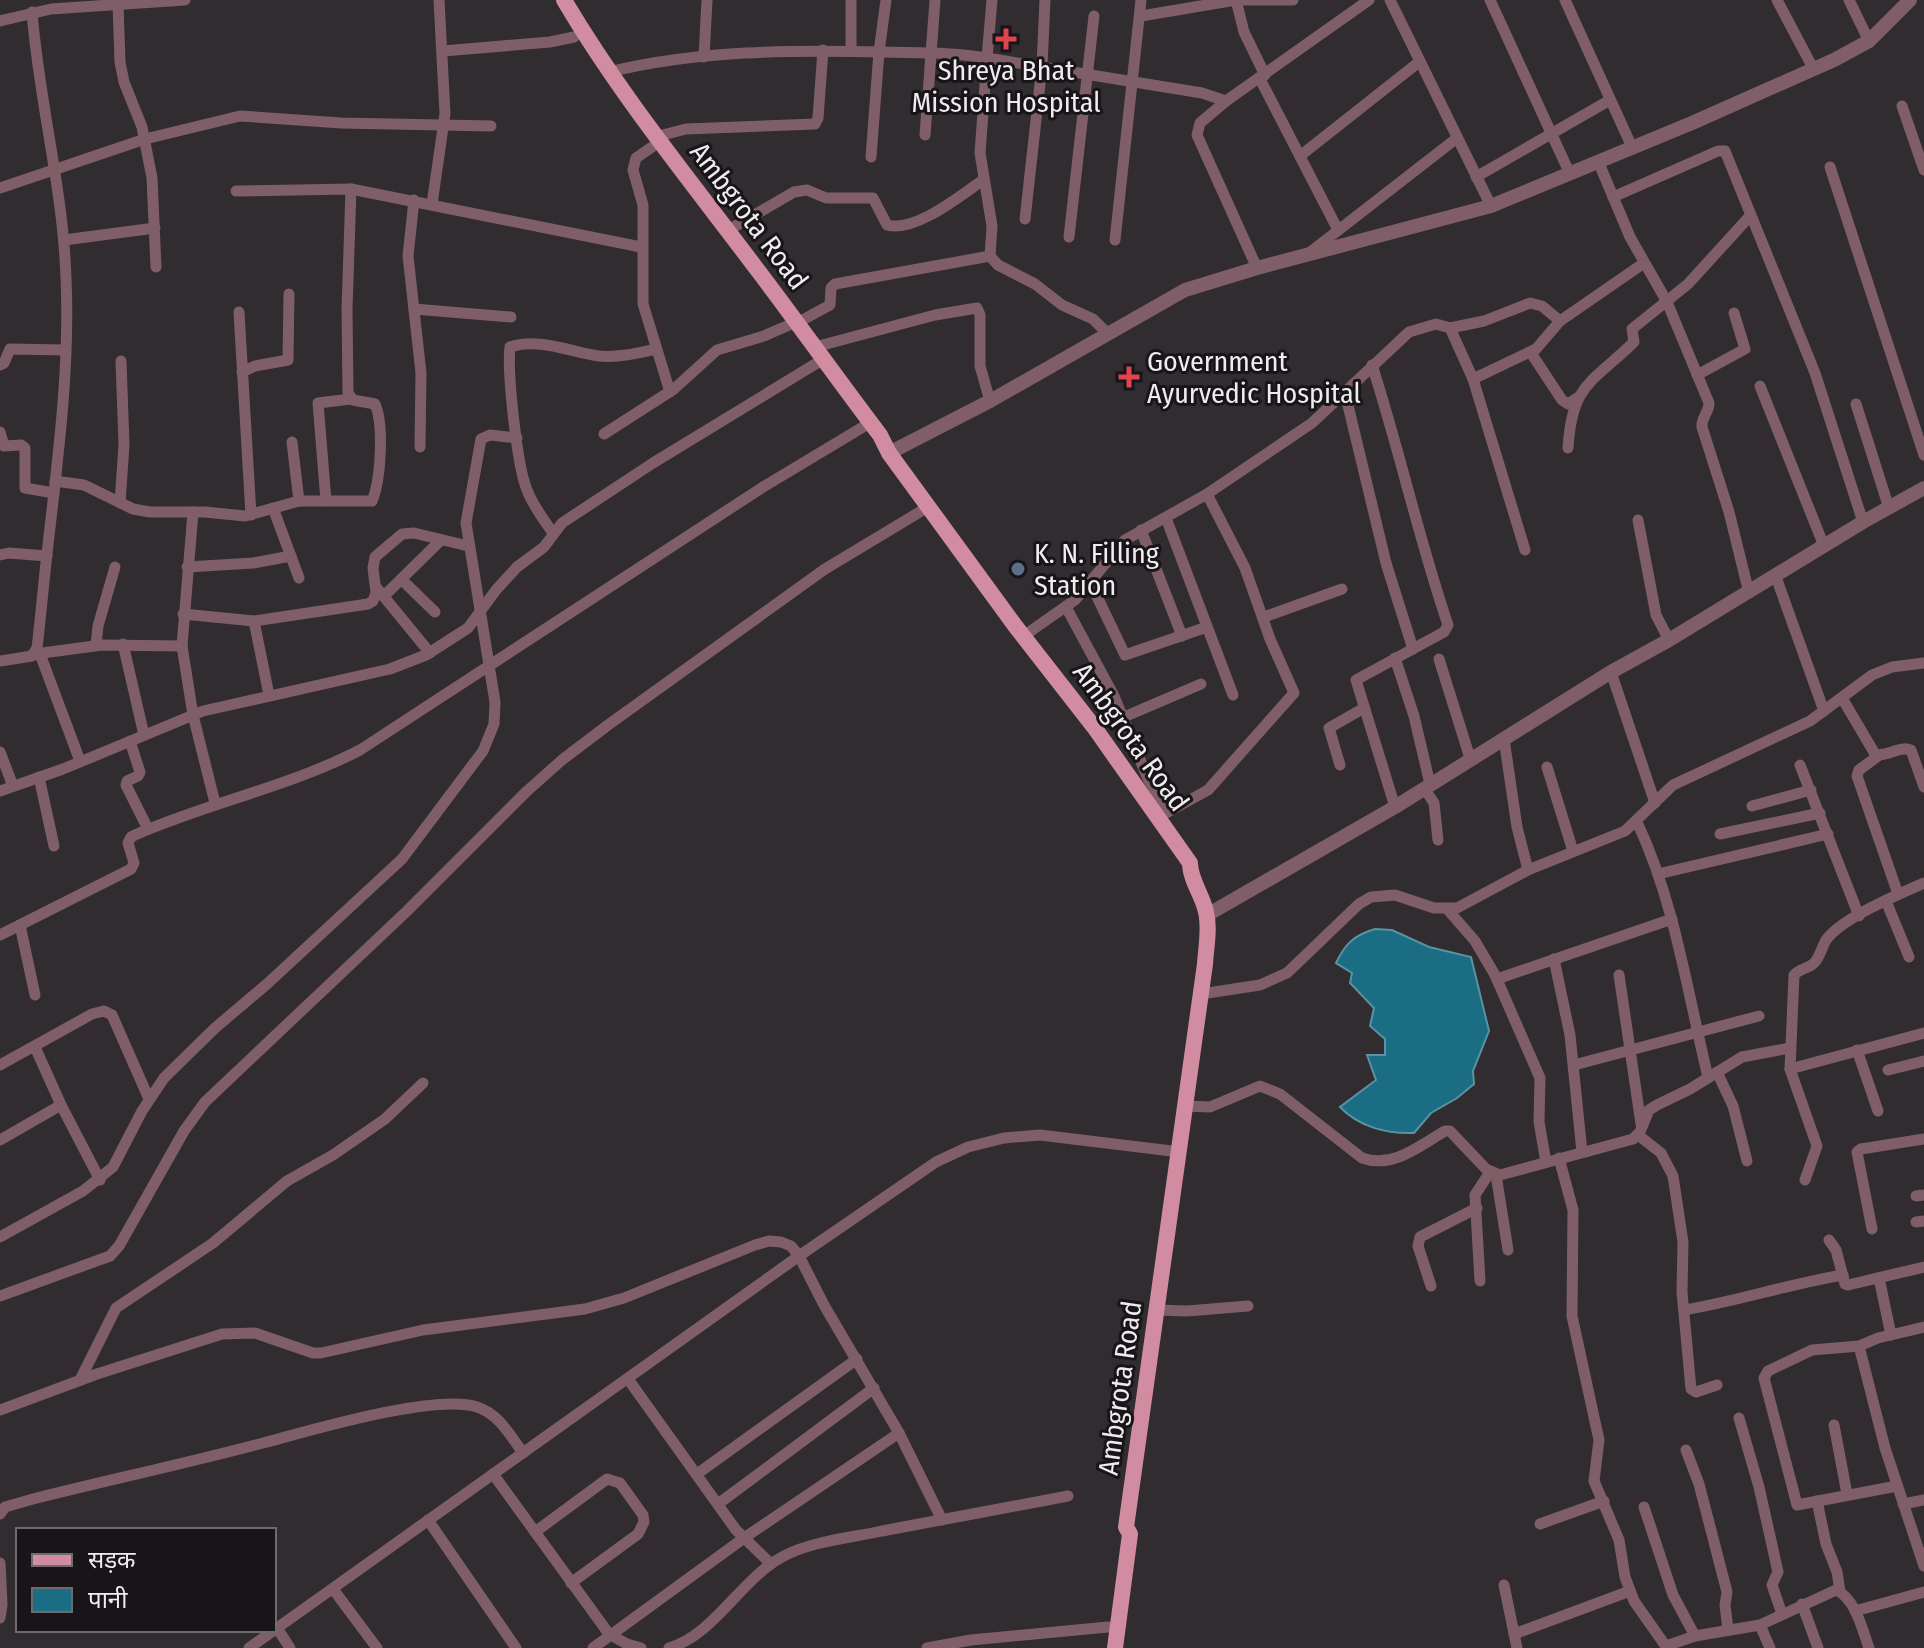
<svg xmlns="http://www.w3.org/2000/svg" width="1924" height="1648" font-family="'Fira Sans Condensed','Noto Sans Devanagari',sans-serif">
	<rect width="100%" height="100%" fill="#302c30"/>
	<path fill="#1a6d83" stroke="#5a93a3" stroke-width="2" d="M1375,929L1392,930L1429,947L1471,957L1489,1031L1473,1071L1474,1084L1457,1098L1431,1113L1414,1133C1387,1134 1359,1127 1340,1107L1376,1080L1367,1055H1385V1039L1370,1026L1374,1008L1350,983L1352,973L1336,963C1345,944 1354,935 1375,929Z"/>
	<g fill="none" stroke-linecap="round" stroke-linejoin="round">
		<g stroke="#805e67" stroke-width="11">
			<polyline points="992,0 987,58 1202,93 1226,101 1200,123 1197,135 1257,268"/>
			<polyline points="1236,0 1244,32 1265,75"/>
			<polyline points="1390,0 1491,206"/>
			<polyline points="1490,0 1570,174"/>
			<polyline points="1565,0 1632,147"/>
			<polyline points="1777,0 1813,68"/>
			<polyline points="1849,0 1869,41"/>
			<polyline points="118,4 120,62 124,82 142,127 152,178 156,267"/>
			<polyline points="1141,16 1236,0 1293,0"/>
			<polyline points="0,21 51,9 185,0"/>
			<polyline points="851,50 851,0"/>
			<polyline points="443,51 550,42 574,37"/>
			<polyline points="704,57 707,0"/>
			<path d="M609,72C699,50 791,50 883,52C918,53 953,52 987,58L980,153L992,226L990,256L835,284L831,288L830,305L797,323"/>
			<polyline points="1260,79 1338,230"/>
			<polyline points="1226,101 1369,0"/>
			<polyline points="1902,106 1924,170"/>
			<polyline points="925,135 935,0"/>
			<polyline points="655,137 686,129 815,124 818,118 823,50"/>
			<polyline points="652,147 636,158 633,170 643,205 643,304 670,392"/>
			<polyline points="1300,156 1419,62"/>
			<polyline points="871,157 879,52 886,0"/>
			<path d="M1598,161L1630,237L1667,302L1709,403C1709,413 1701,417 1702,427L1729,512L1749,593"/>
			<polyline points="1830,167 1924,455"/>
			<polyline points="1476,177 1610,100"/>
			<polyline points="0,188 145,139 240,116 341,123 491,126"/>
			<polyline points="236,191 351,189 641,247"/>
			<polyline points="1613,197 1718,151 1725,151 1815,373 1863,522"/>
			<polyline points="414,200 408,256 421,373 420,447"/>
			<polyline points="432,204 445,114 439,0"/>
			<polyline points="1025,219 1042,66 1045,0"/>
			<path d="M727,231L794,192L807,190L826,198H873L887,225C915,233 961,195 983,180"/>
			<polyline points="1069,237 1094,16"/>
			<polyline points="64,240 155,228"/>
			<polyline points="1115,240 1141,0"/>
			<polyline points="1309,253 1457,138"/>
			<polyline points="990,256 998,265 1035,284 1062,305 1093,319 1108,334"/>
			<polyline points="414,309 511,317"/>
			<polyline points="239,312 251,515"/>
			<polyline points="1450,328 1484,321 1530,303 1542,306 1560,321"/>
			<polyline points="815,347 935,315 977,308 980,315 980,366 990,401"/>
			<polyline points="1531,353 1562,400 1568,404 1577,398"/>
			<polyline points="0,365 4,363 10,349 65,350"/>
			<path d="M1372,365C1400,452 1419,540 1448,625L1444,632L1356,680L1395,807"/>
			<polyline points="242,372 255,366 288,360 289,294"/>
			<polyline points="1697,375 1745,349 1734,313"/>
			<polyline points="1473,379 1525,550"/>
			<polyline points="1760,386 1824,546"/>
			<polyline points="1345,393 1386,563 1413,649"/>
			<polyline points="1856,404 1889,508"/>
			<polyline points="0,432 4,446 21,445 25,448 25,488 54,493"/>
			<polyline points="604,434 674,389 717,350 764,336 789,325"/>
			<polyline points="292,442 299,501"/>
			<path d="M1568,448C1572,383 1592,383 1634,342L1632,329L1688,284L1750,216"/>
			<path d="M55,481L84,485L133,509L150,512H205L245,516L299,501H372C381,480 384,424 375,404L353,400L348,393L347,309L351,189"/>
			<polyline points="1207,494 1312,423 1409,332 1436,324 1450,328 1473,379 1536,349 1560,321 1644,263"/>
			<polyline points="326,501 318,403 351,399"/>
			<polyline points="120,503 124,445 121,361"/>
			<polyline points="273,508 299,578"/>
			<polyline points="193,512 182,646 193,715 215,803"/>
			<polyline points="1166,518 1233,695"/>
			<polyline points="1638,520 1656,615 1669,640"/>
			<polyline points="1141,530 1182,636"/>
			<path d="M553,533C544,520 533,506 527,490C517,466 507,372 510,347C537,337 571,352 599,356C618,358 637,353 656,349"/>
			<polyline points="0,555 9,553 47,556"/>
			<polyline points="187,567 253,563 291,556"/>
			<polyline points="1776,577 1824,711"/>
			<polyline points="401,579 435,612"/>
			<polyline points="1090,582 1125,655 1207,627"/>
			<polyline points="376,587 430,653"/>
			<polyline points="384,596 441,540"/>
			<polyline points="1066,607 1114,696 1148,779 1168,811"/>
			<polyline points="183,614 254,621 368,604 373,601 376,593 373,568 375,557 402,534 414,533 468,546"/>
			<polyline points="1264,617 1342,589"/>
			<polyline points="254,621 269,695"/>
			<polyline points="1025,635 1075,600 1125,540 1207,494 1245,568 1270,639 1294,693 1208,790 1157,818"/>
			<polyline points="123,644 144,735"/>
			<polyline points="96,645 98,626 115,567"/>
			<polyline points="35,654 102,645 182,646"/>
			<polyline points="40,654 80,761"/>
			<polyline points="1395,658 1414,716 1430,784"/>
			<polyline points="1439,659 1470,758"/>
			<path d="M0,661L32,656L37,648C41,614 44,579 48,545C58,457 70,367 66,278C63,188 39,102 32,12"/>
			<polyline points="1611,672 1655,803"/>
			<path d="M1842,698L1875,754C1887,758 1899,745 1911,750L1924,787"/>
			<polyline points="1124,717 1201,684"/>
			<polyline points="1504,739 1517,827 1528,870"/>
			<polyline points="130,741 140,772 138,776 127,781 126,785 148,829"/>
			<polyline points="0,752 13,786"/>
			<polyline points="1878,756 1859,770 1857,776 1898,894"/>
			<polyline points="1340,765 1329,728 1364,708"/>
			<polyline points="1800,765 1859,916"/>
			<polyline points="1547,767 1573,851"/>
			<polyline points="39,777 54,846"/>
			<polyline points="1424,788 1434,803 1438,840"/>
			<polyline points="0,791 63,769 203,711 390,669 426,655 468,628 496,590 517,567 544,547 562,523 653,463 817,363"/>
			<polyline points="1752,806 1811,790"/>
			<path d="M1637,822C1675,903 1687,991 1708,1077"/>
			<polyline points="1720,834 1820,813"/>
			<polyline points="1658,874 1828,834"/>
			<polyline points="1886,901 1909,957"/>
			<polyline points="1448,910 1475,941 1495,975 1540,1078 1539,1122 1546,1162"/>
			<polyline points="20,925 35,995"/>
			<path d="M0,935L131,869L134,863L128,843L131,837L135,835C208,803 291,786 360,750L763,487L863,427"/>
			<polyline points="1554,959 1570,1035 1582,1152"/>
			<polyline points="1619,975 1641,1124"/>
			<polyline points="1497,979 1672,919"/>
			<polyline points="1201,994 1260,985 1287,973 1359,904 1371,897 1395,895 1434,908 1457,908 1528,870 1625,831 1673,785 1810,721 1872,675 1892,667 1924,663"/>
			<polyline points="35,1047 61,1105 100,1180"/>
			<polyline points="1857,1050 1878,1111"/>
			<polyline points="0,1065 92,1014 104,1011 112,1015 149,1099"/>
			<polyline points="1574,1065 1759,1016"/>
			<polyline points="1790,1069 1924,1033"/>
			<polyline points="1888,1070 1924,1061"/>
			<polyline points="1717,1072 1733,1106 1747,1161"/>
			<path d="M1185,1106L1210,1107L1260,1086L1280,1094L1362,1158C1393,1169 1419,1146 1445,1131H1450L1486,1169L1500,1175L1633,1139L1640,1132L1649,1110L1657,1105L1690,1089L1742,1057L1790,1048"/>
			<polyline points="1638,1135 1661,1153 1673,1176 1683,1242 1682,1292 1691,1389 1696,1392 1717,1385"/>
			<polyline points="0,1140 61,1105"/>
			<polyline points="1559,1158 1573,1210 1572,1316 1599,1440 1594,1481 1619,1540 1625,1577 1634,1601 1667,1648"/>
			<polyline points="1496,1175 1508,1250"/>
			<path d="M1805,1180L1817,1146L1790,1069L1794,975C1800,968 1809,969 1815,962C1820,956 1822,947 1826,940C1842,918 1899,894 1924,883"/>
			<polyline points="1916,1196 1924,1195"/>
			<polyline points="1916,1222 1924,1221"/>
			<polyline points="1872,1229 1857,1152 1861,1149 1924,1139"/>
			<polyline points="0,1237 83,1191 113,1167 142,1111 164,1078 215,1028 267,984 402,859 483,751 494,724 495,702 466,523 481,439 490,435 517,438"/>
			<polyline points="1829,1240 1836,1250 1845,1284 1848,1285 1924,1267"/>
			<polyline points="1879,1278 1891,1335"/>
			<polyline points="1480,1281 1475,1195 1490,1172"/>
			<polyline points="1431,1286 1418,1246 1420,1237 1477,1208"/>
			<polyline points="0,1296 110,1256 119,1246 184,1131 205,1102 407,911 526,792 562,760 608,725 825,569 928,507"/>
			<polyline points="1157,1310 1187,1311 1248,1306"/>
			<path d="M1684,1310C1738,1301 1789,1284 1843,1275"/>
			<polyline points="1859,1346 1885,1448 1924,1566"/>
			<polyline points="628,1379 736,1530 771,1564"/>
			<polyline points="80,1380 116,1308 213,1243 287,1181 333,1155 385,1119 423,1083"/>
			<polyline points="0,1410 97,1374 222,1334 255,1333 313,1353 321,1353 423,1330 585,1309 624,1298 755,1245 769,1241 781,1242 791,1246 799,1256 824,1305 899,1433 942,1520"/>
			<polyline points="1739,1418 1759,1487 1778,1572 1772,1585 1782,1614"/>
			<polyline points="1834,1425 1847,1494"/>
			<polyline points="1686,1450 1699,1484 1727,1592 1725,1605 1728,1630"/>
			<polyline points="493,1474 609,1634 627,1644 641,1648"/>
			<polyline points="697,1474 857,1359"/>
			<polyline points="1897,1486 1797,1505 1764,1378 1768,1371 1812,1350 1859,1346 1878,1338 1924,1327"/>
			<polyline points="1817,1501 1826,1544 1837,1572 1840,1591"/>
			<polyline points="718,1504 874,1388"/>
			<polyline points="1903,1504 1924,1500"/>
			<polyline points="1644,1507 1673,1595 1695,1636"/>
			<path d="M0,1514L5,1507L33,1499C109,1480 187,1463 263,1443C309,1431 435,1393 477,1407C499,1414 510,1435 523,1453"/>
			<polyline points="428,1520 516,1648"/>
			<polyline points="1540,1524 1604,1501"/>
			<polyline points="535,1532 607,1479 620,1483 643,1515 644,1522 638,1534 571,1583"/>
			<polyline points="0,1563 2,1605 0,1618"/>
			<polyline points="1504,1585 1517,1648"/>
			<polyline points="333,1589 377,1648"/>
			<polyline points="1802,1604 1818,1648"/>
			<polyline points="1855,1611 1924,1592"/>
			<polyline points="1760,1625 1770,1648"/>
			<polyline points="277,1628 290,1648"/>
			<polyline points="1514,1634 1630,1591"/>
			<path d="M1666,1646L1695,1636L1760,1625L1836,1590C1856,1599 1862,1629 1869,1648"/>
			<polyline points="249,1648 799,1256 936,1162 968,1147 1004,1138 1040,1135 1180,1152"/>
			<polyline points="593,1648 744,1538 899,1433"/>
			<path d="M669,1648C715,1634 740,1580 782,1557C811,1541 850,1538 882,1531C944,1519 1006,1508 1068,1496"/>
			<polyline points="927,1648 971,1640 1108,1627"/>
		</g>
		<g stroke="#805e67" stroke-width="14">
			<polyline points="889,453 990,401 1185,290 1257,268 1491,206 1692,123 1834,60 1869,41 1910,0"/>
			<polyline points="1207,915 1395,807 1611,672 1669,640 1863,522 1924,488"/>
		</g>
		<path stroke="#d18ca1" stroke-width="16" d="M564,0C620,95 690,180 756,268C798,323 838,380 880,435L889,453L1016,627L1094,727L1190,863C1190,880 1203,896 1206,912C1210,929 1206,947 1205,964L1126,1527L1130,1534L1115,1648"/>
	</g>
	<g fill="#e0444e" stroke="#171517" stroke-width="3">
		<path d="M1002 27h8v8h8v8h-8v8h-8v-8h-8v-8h8z"/>
		<path d="M1125 365h8v8h8v8h-8v8h-8v-8h-8v-8h8z"/>
	</g>
	<circle fill="#5c6f8a" stroke="#171517" stroke-width="3" cx="1018" cy="569" r="8"/>
	<g text-anchor="middle" dominant-baseline="central" stroke-width="6" stroke-linejoin="round" paint-order="stroke">
		<g font-size="28" fill="#efecef" stroke="#171517" text-anchor="start">
			<text x="1006" y="70" text-anchor="middle">Shreya Bhat<tspan x="1006" dy="32">Mission Hospital</tspan></text>
			<text x="1147" y="361">Government<tspan x="1147" dy="32">Ayurvedic Hospital</tspan></text>
			<text x="1034" y="553">K. N. Filling<tspan x="1034" dy="32">Station</tspan></text>
		</g>
		<g font-size="28" fill="#efecef" stroke="#171517">
			<text transform="translate(749 216) rotate(53)">Ambgrota Road</text>
			<text transform="translate(1131 737) rotate(54)">Ambgrota Road</text>
			<text transform="translate(1120 1388) rotate(-82)">Ambgrota Road</text>
		</g>
	</g>
	<rect x="16" y="1528" width="260" height="104" fill="#171517" stroke="#6d6b6d" stroke-width="2"/>
	<rect x="32" y="1554" width="40" height="12" fill="#d18ca1" stroke="#6d6b6d" stroke-width="2"/>
	<text x="88" y="1568" font-size="24" fill="#efecef">सड़क</text>
	<rect x="32" y="1588" width="40" height="24" fill="#1a6d83" stroke="#6d6b6d" stroke-width="2"/>
	<text x="88" y="1608" font-size="24" fill="#efecef">पानी</text>
</svg>
